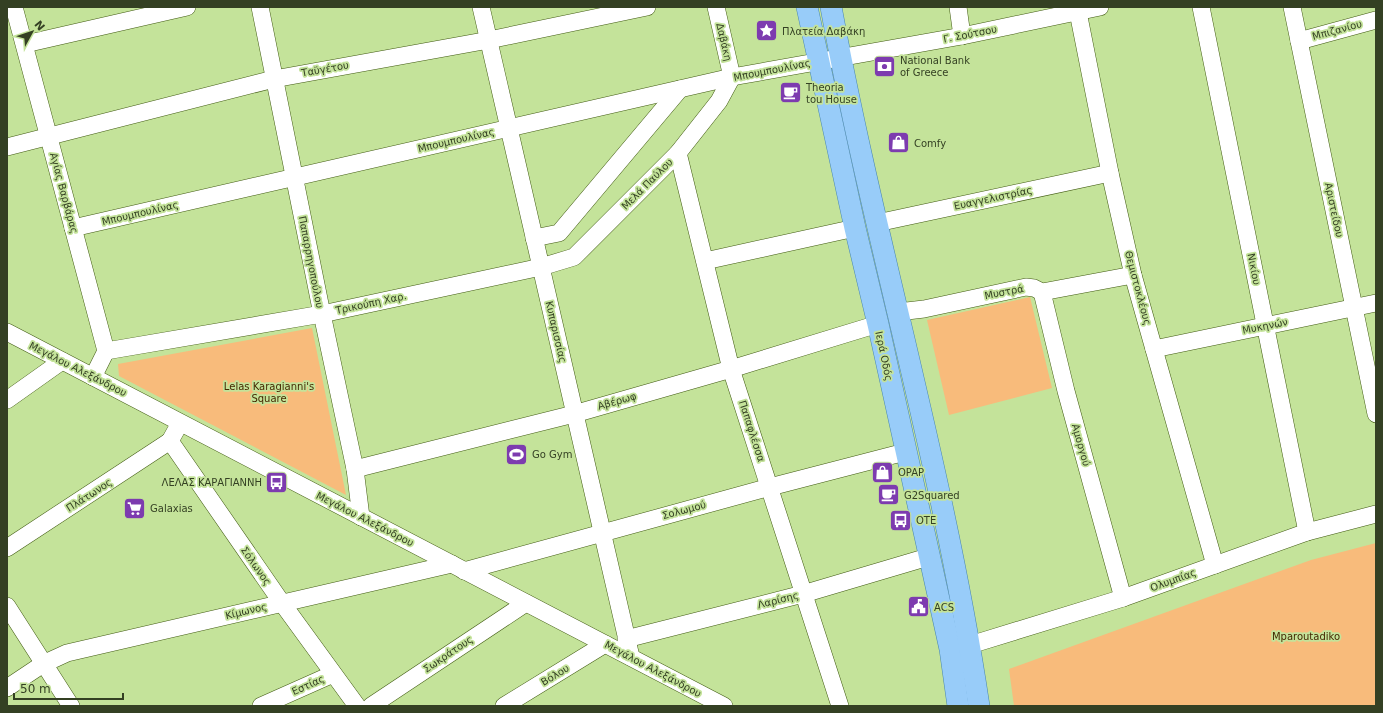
<svg xmlns="http://www.w3.org/2000/svg" width="1383" height="713" font-family="'DejaVu Sans',sans-serif">
	<rect width="100%" height="100%" fill="#c4e39a"/>
	<g fill="#f8bb7b">
		<polygon points="1030,297 1052,388 949,415 927,320"/>
		<polygon points="312,328 346,495 119,376 118,364"/>
		<polygon points="1376,543 1376,706 1014,706 1009,669 1311,560"/>
	</g>
	<g fill="none" stroke-linecap="round" stroke-linejoin="round">
		<defs>
			<g id="minor">
				<polyline points="14,7 106,351 93,377"/>
				<polyline points="260,7 322,314 355,469 361,517"/>
				<polyline points="481,7 631,657"/>
				<polyline points="716,7 732,77"/>
				<polyline points="958,7 962,36"/>
				<polyline points="1077,7 1110,173 1133,275 1215,565"/>
				<polyline points="1201,7 1307,532"/>
				<polyline points="1292,7 1376,414"/>
				<polyline points="1299,41 1376,20"/>
				<polyline points="25,44 187,7"/>
				<polyline points="7,147 274,79 489,40 647,7"/>
				<polyline points="678,153 731,369 840,706"/>
				<polyline points="877,223 1110,173"/>
				<polyline points="73,228 732,77 962,36 1100,7"/>
				<polyline points="534,238 559,233 680,89"/>
				<polyline points="705,261 855,228"/>
				<polyline points="1042,292 1066,391 1123,598"/>
				<polyline points="898,312 924,309 1026,287 1034,288 1042,292 1133,275"/>
				<polyline points="7,332 724,706"/>
				<polyline points="1154,349 1376,303"/>
				<polyline points="106,351 322,314 541,267 574,257 678,153 719,101 732,77"/>
				<polyline points="7,400 62,361"/>
				<polyline points="180,423 170,441 282,603 357,706"/>
				<polyline points="355,469 574,414 731,369 878,324"/>
				<polyline points="7,548 170,441"/>
				<polyline points="464,571 770,487 905,452"/>
				<polyline points="7,606 71,706"/>
				<polyline points="626,639 803,594 928,557"/>
				<polyline points="970,645 1123,598 1307,532 1376,514"/>
				<polyline points="7,688 43,664 67,653 452,564"/>
				<polyline points="261,706 333,674"/>
				<polyline points="371,706 526,603"/>
				<polyline points="504,706 605,644"/>
			</g>
			<g id="major">
				<polyline points="807,7 855,228 878,324 950,649 958,706"/>
				<path d="M831,7C874,241 944,470 979,706"/>
			</g>
		</defs>
		<use href="#minor" stroke="#425b13" stroke-width="18"/>
		<use href="#major" stroke="#4885ac" stroke-width="22"/>
		<use href="#minor" stroke="#fff" stroke-width="17"/>
		<use href="#major" stroke="#98ccf9" stroke-width="21"/>
	</g>
	<defs>
		<symbol id="sight-square" viewBox="-11 -11 22 22"><rect x="-9" y="-9" width="18" height="18" rx="4" fill="#7d3baf" stroke="#c4e39a"/><path d="M0-6L1.8-2.2L6-1.7L2.9 1.2L3.7 5.4L0 3.3L-3.7 5.4L-2.9 1.2L-6-1.7L-1.8-2.2Z" fill="#fff"/></symbol>
		<symbol id="bank-square" viewBox="-11 -11 22 22"><rect x="-9" y="-9" width="18" height="18" rx="4" fill="#7d3baf" stroke="#c4e39a"/><path d="M-6-4H6V4H-6ZM0-2.3a2.3 2.3 0 1 0 0 4.6a2.3 2.3 0 1 0 0-4.6Z" fill="#fff"/></symbol>
		<symbol id="cafe-square" viewBox="-11 -11 22 22"><rect x="-9" y="-9" width="18" height="18" rx="4" fill="#7d3baf" stroke="#c4e39a"/><path d="M-5.5-4.5H6V0H3Q3 3.5 0 3.5H-2.5Q-5.5 3.5-5.5 0ZM3-3.2v2h1.7v-2ZM-6 4.5H4V6H-6Z" fill="#fff"/></symbol>
		<symbol id="shop-square" viewBox="-11 -11 22 22"><rect x="-9" y="-9" width="18" height="18" rx="4" fill="#7d3baf" stroke="#c4e39a"/><path d="M-5-2.5h2.3a2.7 3.5 0 0 1 5.4 0H5L5.5 6h-11ZM-1.5-2.5h3a1.5 2.3 0 0 0-3 0Z" fill="#fff"/></symbol>
		<symbol id="stadium-square" viewBox="-11 -11 22 22"><rect x="-9" y="-9" width="18" height="18" rx="4" fill="#7d3baf" stroke="#c4e39a"/><path d="M0-5a6.5 5 0 1 0 0 10a6.5 5 0 1 0 0-10ZM-3.5-1.8h7v3.6h-7Z" fill="#fff"/></symbol>
		<symbol id="bus-square" viewBox="-11 -11 22 22"><rect x="-9" y="-9" width="18" height="18" rx="4" fill="#7d3baf" stroke="#c4e39a"/><path d="M-5-6H5V4H4V6H2V4H-2V6H-4V4H-5ZM-3.5-4V0h7V-4ZM-3.5 1.2v1.5H-2V1.2ZM2 1.2v1.5H3.5V1.2Z" fill="#fff"/></symbol>
		<symbol id="supermarket-square" viewBox="-11 -11 22 22"><rect x="-9" y="-9" width="18" height="18" rx="4" fill="#7d3baf" stroke="#c4e39a"/><path d="M-6-5.5h2.5l.6 2H6L4.5 2H-2.5L-4.4-4H-6ZM-1.5 3.2a1.3 1.3 0 1 0 .1 0ZM3 3.2a1.3 1.3 0 1 0 .1 0Z" fill="#fff"/></symbol>
		<symbol id="civic-square" viewBox="-11 -11 22 22"><rect x="-9" y="-9" width="18" height="18" rx="4" fill="#7d3baf" stroke="#c4e39a"/><path d="M-.6-6.5H3V-4.5H.6V-3L4-1V1h2V6H-6V1h2V-1L-.6-3ZM-1.2 2.5V6h2.4V2.5Z" fill="#fff"/></symbol>
	</defs>
	<g fill-rule="evenodd">
		<use href="#sight-square" x="754" y="18" width="25" height="25"/>
		<use href="#bank-square" x="872" y="54" width="25" height="25"/>
		<use href="#cafe-square" x="778" y="80" width="25" height="25"/>
		<use href="#shop-square" x="886" y="130" width="25" height="25"/>
		<use href="#stadium-square" x="504" y="442" width="25" height="25"/>
		<use href="#shop-square" x="870" y="460" width="25" height="25"/>
		<use href="#bus-square" x="264" y="470" width="25" height="25"/>
		<use href="#cafe-square" x="876" y="482" width="25" height="25"/>
		<use href="#supermarket-square" x="122" y="496" width="25" height="25"/>
		<use href="#bus-square" x="888" y="508" width="25" height="25"/>
		<use href="#civic-square" x="906" y="594" width="25" height="25"/>
	</g>
	<g text-anchor="middle" dominant-baseline="central" stroke-width="3.5" stroke-linejoin="round" paint-order="stroke">
		<g font-size="10" fill="#344023" stroke="#c4e39a">
			<text transform="translate(1337 30) rotate(-15)">Μπιζανίου</text>
			<text transform="translate(970 34) rotate(-11)">Γ. Σούτσου</text>
			<text transform="translate(724 42) rotate(77)">Δαβάκη</text>
			<text transform="translate(325 69) rotate(-10)">Ταϋγέτου</text>
			<text transform="translate(772 70) rotate(-11)">Μπουμπουλίνας</text>
			<text transform="translate(456 140) rotate(-13)">Μπουμπουλίνας</text>
			<text transform="translate(647 184) rotate(-45)">Μελά Παύλου</text>
			<text transform="translate(64 193) rotate(75)">Αγίας Βαρβάρας</text>
			<text transform="translate(993 198) rotate(-12)">Ευαγγελιστρίας</text>
			<text transform="translate(1334 210) rotate(78)">Αριστείδου</text>
			<text transform="translate(140 213) rotate(-13)">Μπουμπουλίνας</text>
			<text transform="translate(311 262) rotate(79)">Παπαρρηγοπούλου</text>
			<text transform="translate(1254 269) rotate(79)">Νικίου</text>
			<text transform="translate(1138 288) rotate(75)">Θεμιστοκλέους</text>
			<text transform="translate(1004 292) rotate(-11)">Μυστρά</text>
			<text transform="translate(371 303) rotate(-12)">Τρικούπη Χαρ.</text>
			<text transform="translate(1265 326) rotate(-11)">Μυκηνών</text>
			<text transform="translate(556 332) rotate(77)">Κυπαρισσίας</text>
			<text transform="translate(884 356) rotate(78)">Ιερά Οδός</text>
			<text transform="translate(78 369) rotate(27)">Μεγάλου Αλεξάνδρου</text>
			<text transform="translate(617 401) rotate(-16)">Αβέρωφ</text>
			<text transform="translate(752 431) rotate(72)">Παπαφλέσσα</text>
			<text transform="translate(1081 445) rotate(74)">Αμοργού</text>
			<text transform="translate(89 495) rotate(-33)">Πλάτωνος</text>
			<text transform="translate(684 510) rotate(-15)">Σολωμού</text>
			<text transform="translate(365 519) rotate(27)">Μεγάλου Αλεξάνδρου</text>
			<text transform="translate(256 566) rotate(55)">Σόλωνος</text>
			<text transform="translate(1173 580) rotate(-20)">Ολυμπίας</text>
			<text transform="translate(778 600) rotate(-14)">Λαρίσης</text>
			<text transform="translate(246 611) rotate(-13)">Κίμωνος</text>
			<text transform="translate(448 654) rotate(-34)">Σωκράτους</text>
			<text transform="translate(653 669) rotate(28)">Μεγάλου Αλεξάνδρου</text>
			<text transform="translate(555 675) rotate(-31)">Βόλου</text>
			<text transform="translate(308 685) rotate(-24)">Εστίας</text>
		</g>
		<g font-size="10" fill="#344023" stroke="#c4e39a" text-anchor="start">
			<text x="782" y="31">Πλατεία Δαβάκη</text>
			<text x="900" y="60">National Bank<tspan x="900" dy="12">of Greece</tspan></text>
			<text x="806" y="87">Theoria<tspan x="806" dy="12">tou House</tspan></text>
			<text x="914" y="143">Comfy</text>
			<text x="532" y="454">Go Gym</text>
			<text x="898" y="472">OPAP</text>
			<text x="262" y="482" text-anchor="end">ΛΕΛΑΣ ΚΑΡΑΓΙΑΝΝΗ</text>
			<text x="904" y="495">G2Squared</text>
			<text x="150" y="508">Galaxias</text>
			<text x="916" y="520">ΟΤΕ</text>
			<text x="934" y="607">ACS</text>
		</g>
		<g font-size="10" fill="#452802" stroke="#c4e39a">
			<text x="269" y="386">Lelas Karagianni's<tspan x="269" dy="12">Square</tspan></text>
			<text x="1306" y="636">Mparoutadiko</text>
		</g>
	</g>
	<rect width="1383" height="713" fill="none" stroke="#344023" stroke-width="16"/>
	<g transform="translate(32 32) rotate(50)" stroke="#c4e39a" stroke-width="3" paint-order="stroke">
	<path d="M0-3L7 15L0 10L-7 15Z" fill="#344023"/>
	<text y="-6" font-size="11" font-weight="bold" text-anchor="middle" fill="#344023">N</text>
	</g>
	<path d="M14 693v6h109v-6" fill="none" stroke="#344023" stroke-width="2"/>
	<text x="20" y="693" font-size="12" fill="#344023" stroke="#c4e39a" stroke-width="3" paint-order="stroke">50 m</text>
</svg>
